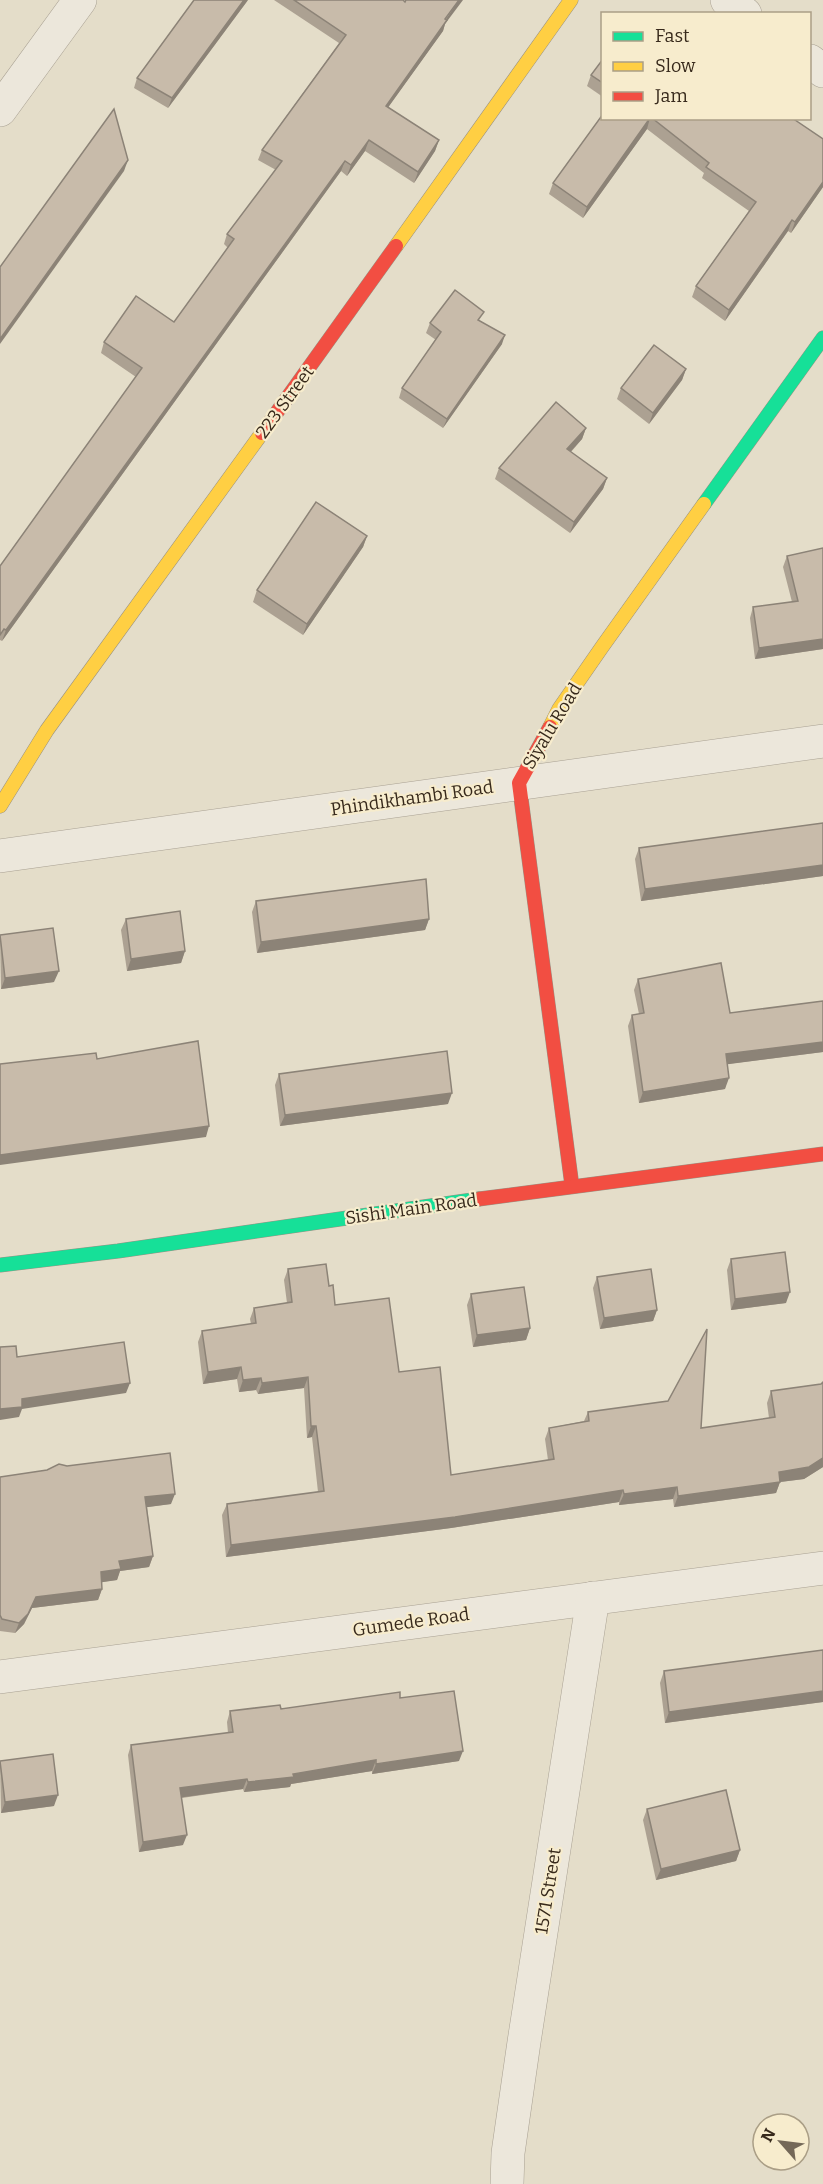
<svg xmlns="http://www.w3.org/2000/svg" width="823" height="2184" font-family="Bitter,serif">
	<rect width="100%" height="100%" fill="#e4ddc9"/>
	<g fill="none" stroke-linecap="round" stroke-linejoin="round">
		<defs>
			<g id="street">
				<polyline points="727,0 745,14"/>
				<polyline points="810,61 823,71"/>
				<polyline points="0,110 80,0"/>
				<polyline points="0,856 823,741"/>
				<polyline points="0,1677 823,1568"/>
				<polyline points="507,2184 508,2153 524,2042 593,1598"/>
			</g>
			<g id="fast">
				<polyline points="704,504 823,338"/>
				<polyline points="0,1265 118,1251 479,1199"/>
			</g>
			<g id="slow">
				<polyline points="396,246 571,0"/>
				<polyline points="550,727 559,709 602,647 704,504"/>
				<polyline points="0,806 47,730 262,433"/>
			</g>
			<g id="jam">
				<polyline points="262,433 396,246"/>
				<polyline points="550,727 519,783 572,1186"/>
				<polyline points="479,1199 823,1154"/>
			</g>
		</defs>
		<use href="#street" stroke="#a9a193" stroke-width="34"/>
		<use href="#fast" stroke="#989183" stroke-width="15"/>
		<use href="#slow" stroke="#989183" stroke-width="15"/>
		<use href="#jam" stroke="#989183" stroke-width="15"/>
		<use href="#street" stroke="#ece7db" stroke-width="33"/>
		<use href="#fast" stroke="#16e098" stroke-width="14"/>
		<use href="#slow" stroke="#ffcf43" stroke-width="14"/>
		<use href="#jam" stroke="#f24e42" stroke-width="14"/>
	</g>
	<g fill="#aca192">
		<polygon points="248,0 168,108 134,88 137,78"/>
		<polygon points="274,0 403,0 445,24 443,31 388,107 439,140 435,151 414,183 365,151 347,176 341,171 2,641 0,640 0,566 136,377 101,353 104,342 174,322 228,248 224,244 227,234 276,170 258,160 262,150 339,43"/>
		<polygon points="603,59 603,97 587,86 591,75"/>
		<polygon points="603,114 792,118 823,139 823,187 791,233 788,231 725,321 692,297 696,286 749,211 702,178 704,173 647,129 583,218 549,194 553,183"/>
		<polygon points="481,321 502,344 443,428 399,398 402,388 436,340 426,333 430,323"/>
		<polygon points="686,369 682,380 649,424 617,399 621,388"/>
		<polygon points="586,428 582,439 571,452 607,478 603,489 570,533 495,479 499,468"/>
		<polygon points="367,536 363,547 303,635 253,602 257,590"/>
		<polygon points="823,548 823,649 755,659 750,618 753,607 792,602 783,567 787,556"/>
		<polygon points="823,823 823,876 641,901 635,859 639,848"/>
		<polygon points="256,901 429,919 425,930 257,953 252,912"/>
		<polygon points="126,919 185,951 181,963 127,971 121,930"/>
		<polygon points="0,935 54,982 1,989"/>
		<polygon points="638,979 730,1013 823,1001 823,1052 727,1064 725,1089 639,1103 628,1026 632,1015 639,1014 634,990"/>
		<polygon points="279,1074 448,1104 280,1126 275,1085"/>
		<polygon points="731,1259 786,1303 731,1310 727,1270"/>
		<polygon points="288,1269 329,1286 335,1305 399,1372 451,1475 548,1460 545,1439 549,1428 584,1421 588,1412 701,1428 769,1418 767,1403 771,1391 821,1384 823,1382 823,1467 804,1479 780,1482 776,1493 674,1507 673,1499 619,1505 619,1502 451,1528 226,1557 222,1515 227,1504 318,1492 312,1437 307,1438 304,1388 258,1394 256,1390 239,1392 237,1379 203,1384 198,1342 202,1331 251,1324 250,1319 254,1308 287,1303 284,1280"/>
		<polygon points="597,1277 657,1310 653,1321 600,1329 593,1288"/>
		<polygon points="471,1294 530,1328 526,1340 473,1347 467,1305"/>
		<polygon points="0,1477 171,1504 147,1507 153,1556 149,1567 120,1571 117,1580 101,1582 102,1589 98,1600 32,1608 24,1624 15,1633 0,1631"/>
		<polygon points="823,1650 823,1702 665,1723 660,1683 664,1671"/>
		<polygon points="400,1698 459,1761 372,1774 372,1771 291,1784 290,1787 244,1792 243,1789 182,1798 183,1845 139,1852 128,1755 131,1745 228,1733 227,1722 230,1711 281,1709"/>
		<polygon points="0,1761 54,1806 1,1813"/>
		<polygon points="647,1809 740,1850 736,1861 656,1880 643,1820"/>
	</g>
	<g fill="#8c8377">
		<polygon points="244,0 248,0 168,108 172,98"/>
		<polygon points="459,0 463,0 445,24 443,31 382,116 386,106"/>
		<polygon points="650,118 647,129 583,218 587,207"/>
		<polygon points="369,140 365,151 347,176 351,165"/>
		<polygon points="439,140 435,151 414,183 418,172"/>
		<polygon points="128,160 124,171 0,344 0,339"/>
		<polygon points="345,161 341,171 2,641 6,630"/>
		<polygon points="823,182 823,187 791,233 795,222"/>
		<polygon points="792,220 788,231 725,321 729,310"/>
		<polygon points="505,335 502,344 443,428 447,419"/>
		<polygon points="686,369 682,380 649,424 653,413"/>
		<polygon points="586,428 582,439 563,460 567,449"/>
		<polygon points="607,478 603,489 570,533 574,522"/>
		<polygon points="367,536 363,547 303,635 307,624"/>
		<polygon points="823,639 823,649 755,659 759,648"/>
		<polygon points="823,865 823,876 641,901 645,889"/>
		<polygon points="429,919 425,930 257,953 261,942"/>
		<polygon points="185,951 181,963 127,971 131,959"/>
		<polygon points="59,971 54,982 1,989 5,978"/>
		<polygon points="823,1042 823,1052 722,1065 726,1054"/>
		<polygon points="729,1078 725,1089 639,1103 643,1092"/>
		<polygon points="452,1093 448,1104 280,1126 285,1115"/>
		<polygon points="209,1126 206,1137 0,1165 0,1155"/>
		<polygon points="790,1292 786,1303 731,1310 735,1299"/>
		<polygon points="657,1310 653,1321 600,1329 604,1318"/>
		<polygon points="530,1328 526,1340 473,1347 477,1335"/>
		<polygon points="241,1367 237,1379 203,1384 208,1372"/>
		<polygon points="308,1377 304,1388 258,1394 262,1383"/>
		<polygon points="261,1378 256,1390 239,1392 243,1380"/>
		<polygon points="130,1383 126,1393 22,1409 19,1417 0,1420 0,1409 22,1399"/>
		<polygon points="311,1426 316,1426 312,1437 307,1438"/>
		<polygon points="823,1458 823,1467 804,1479 780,1482 776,1493 674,1507 678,1496 779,1472"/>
		<polygon points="677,1487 673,1499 619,1505 624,1494"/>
		<polygon points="623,1490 619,1502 451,1528 226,1557 231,1545"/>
		<polygon points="175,1494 171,1504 141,1508 145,1497"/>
		<polygon points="153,1556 149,1567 120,1571 117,1580 97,1583 101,1572 119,1561"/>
		<polygon points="102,1589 98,1600 32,1608 24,1624 15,1633 19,1623 36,1597"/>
		<polygon points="823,1691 823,1702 665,1723 669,1712"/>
		<polygon points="463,1751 459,1761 372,1774 376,1764"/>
		<polygon points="376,1760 372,1771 291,1784 290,1787 244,1792 248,1782"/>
		<polygon points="247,1779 243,1789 177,1798 180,1788"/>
		<polygon points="58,1795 54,1806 1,1813 5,1802"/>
		<polygon points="187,1835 183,1845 139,1852 143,1842"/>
		<polygon points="740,1850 736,1861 656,1880 661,1869"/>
	</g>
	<g fill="#c8bbaa" stroke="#8c8377" stroke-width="1.5">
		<polygon points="194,0 244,0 172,98 137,78"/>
		<polygon points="294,0 403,0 405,2 406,0 459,0 445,19 447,20 386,106 439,140 418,172 369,140 351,165 345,161 6,630 4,629 0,635 0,566 142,368 104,342 136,296 174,322 234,239 227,234 282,161 262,150 346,35"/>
		<polygon points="603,59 603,83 591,75"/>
		<polygon points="114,109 128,160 0,339 0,267"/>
		<polygon points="603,114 603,118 650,118 587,207 553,183"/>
		<polygon points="652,118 792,118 823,139 823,182 795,222 792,220 729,310 696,286 756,202 706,167 709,163"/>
		<polygon points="455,290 484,312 478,320 505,335 447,419 402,388 441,332 430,323"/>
		<polygon points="654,345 686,369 653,413 621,388"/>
		<polygon points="556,402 586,428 567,449 607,478 574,522 499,468"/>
		<polygon points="316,502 367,536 307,624 257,590"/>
		<polygon points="823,548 823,639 759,648 753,607 798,601 787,556"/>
		<polygon points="823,823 823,865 645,889 639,848"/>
		<polygon points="426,879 429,919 261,942 256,901"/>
		<polygon points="180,911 185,951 131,959 126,919"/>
		<polygon points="53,928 59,971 5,978 0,935"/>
		<polygon points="721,963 730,1013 823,1001 823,1042 726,1054 729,1078 643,1092 632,1015 644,1013 638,979"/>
		<polygon points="198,1041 209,1126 0,1155 0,1064 96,1053 97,1059"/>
		<polygon points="447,1051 452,1093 285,1115 279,1074"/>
		<polygon points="785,1252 790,1292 735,1299 731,1259"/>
		<polygon points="326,1264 329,1286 333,1285 335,1305 389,1298 399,1372 440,1367 451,1475 554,1459 549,1428 589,1421 588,1412 668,1401 707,1329 701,1428 775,1417 771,1391 821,1384 823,1382 823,1458 809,1467 779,1472 780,1482 678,1496 677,1487 624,1494 623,1490 455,1517 231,1545 227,1504 324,1491 316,1426 311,1426 308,1377 262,1383 261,1378 243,1380 241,1367 208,1372 202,1331 256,1323 254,1308 292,1302 288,1269"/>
		<polygon points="651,1269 657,1310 604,1318 597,1277"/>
		<polygon points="524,1287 530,1328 477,1335 471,1294"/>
		<polygon points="124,1342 130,1383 22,1399 22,1407 0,1409 0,1347 16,1346 17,1357"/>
		<polygon points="170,1453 175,1494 145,1497 153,1556 119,1561 121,1569 101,1572 102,1589 36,1597 28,1614 19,1623 2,1619 0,1615 0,1477 47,1470 59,1464 67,1466"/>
		<polygon points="823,1650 823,1691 669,1712 664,1671"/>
		<polygon points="454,1691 463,1751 376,1764 376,1760 293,1774 294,1777 248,1782 247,1779 180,1788 187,1835 143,1842 131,1745 233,1732 230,1711 280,1705 281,1709 400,1692 400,1698"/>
		<polygon points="53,1754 58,1795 5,1802 0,1761"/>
		<polygon points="726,1790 740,1850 661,1869 647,1809"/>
	</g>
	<g text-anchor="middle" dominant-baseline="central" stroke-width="4.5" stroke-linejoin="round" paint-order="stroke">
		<g font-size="18" fill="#37291b" stroke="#f7eccd">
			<text transform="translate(285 402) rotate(-54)">223 Street</text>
			<text transform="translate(552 726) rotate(-59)">Siyalu Road</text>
			<text transform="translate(412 798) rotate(-8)">Phindikhambi Road</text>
			<text transform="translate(411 1209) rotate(-8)">Sishi Main Road</text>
			<text transform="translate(411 1622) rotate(-8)">Gumede Road</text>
			<text transform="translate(548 1891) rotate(-81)">1571 Street</text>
		</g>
	</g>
	<rect x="601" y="12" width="210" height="108" fill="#f7eccd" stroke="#aa9e86" stroke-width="1.5"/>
	<rect x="613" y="32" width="30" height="9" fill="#16e098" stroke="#aa9e86" stroke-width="1.5"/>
	<text x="655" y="42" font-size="18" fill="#37291b">Fast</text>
	<rect x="613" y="62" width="30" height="9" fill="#ffcf43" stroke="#aa9e86" stroke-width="1.5"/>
	<text x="655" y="72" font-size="18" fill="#37291b">Slow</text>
	<rect x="613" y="92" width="30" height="9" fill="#f24e42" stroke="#aa9e86" stroke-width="1.5"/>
	<text x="655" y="102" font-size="18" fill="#37291b">Jam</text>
	<g transform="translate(781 2142) rotate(298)"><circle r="28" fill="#f7eccd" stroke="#aa9e86" stroke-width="1.5"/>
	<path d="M0-4.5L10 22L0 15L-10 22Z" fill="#746858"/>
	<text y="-9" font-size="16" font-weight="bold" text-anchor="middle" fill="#37291b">N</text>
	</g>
</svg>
